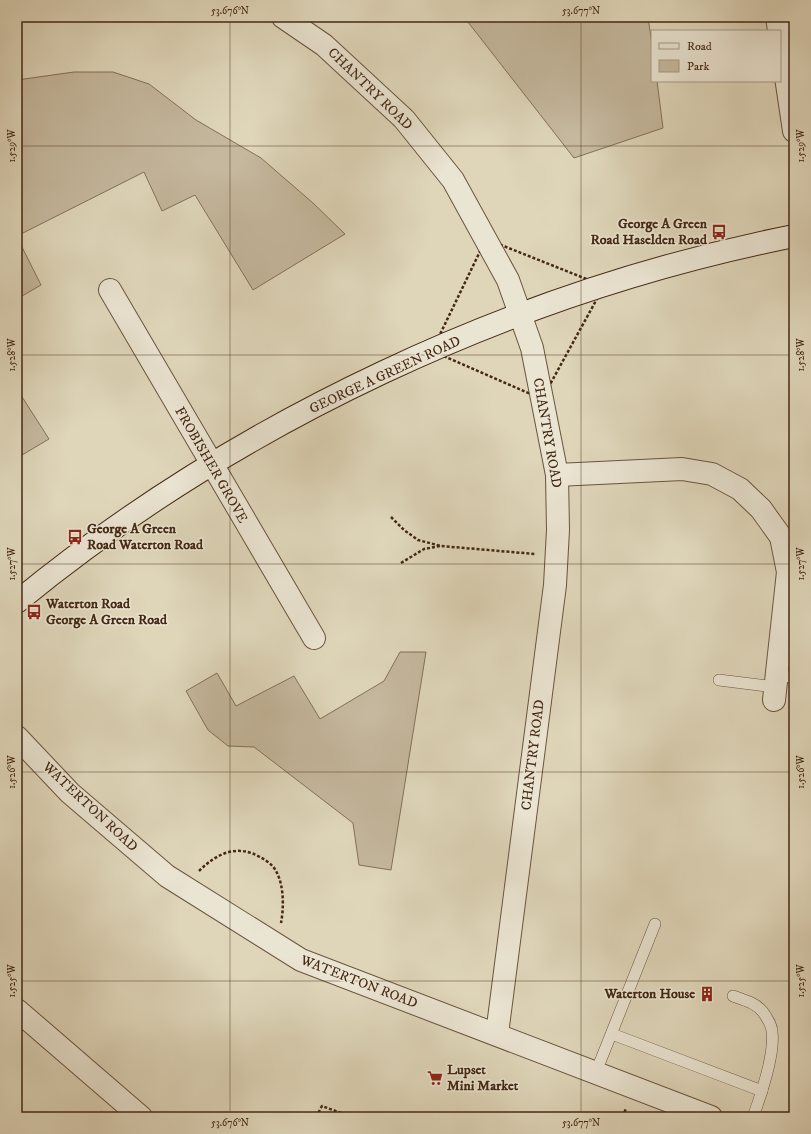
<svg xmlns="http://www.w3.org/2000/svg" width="811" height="1134" font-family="'IM FELL DW Pica',serif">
	<rect width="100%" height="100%" fill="#dfd6ba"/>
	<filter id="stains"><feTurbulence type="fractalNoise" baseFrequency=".005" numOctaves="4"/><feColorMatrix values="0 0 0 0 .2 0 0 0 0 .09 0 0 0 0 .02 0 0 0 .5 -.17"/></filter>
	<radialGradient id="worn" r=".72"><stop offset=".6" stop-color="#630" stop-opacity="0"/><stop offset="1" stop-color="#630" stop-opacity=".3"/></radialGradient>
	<g fill="#c5b89e" stroke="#847058">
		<polygon points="464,17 648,17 652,45 652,81 657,81 663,128 574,158"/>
		<polygon points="74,72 113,72 149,84 196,120 261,158 313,203 345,234 253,290 195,195 162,211 144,172 17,236 17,80"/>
		<polygon points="17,237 41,285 17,299"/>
		<polygon points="17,389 49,439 17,458"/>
		<polygon points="400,652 426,652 391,870 359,865 353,823 254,747 228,746 208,730 186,691 217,673 236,706 294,676 320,719 384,681"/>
	</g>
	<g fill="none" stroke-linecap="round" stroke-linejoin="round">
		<defs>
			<g id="lane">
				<polyline points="776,676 794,677"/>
				<polyline points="719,680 775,687"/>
				<path d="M733,996C744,1000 756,1003 763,1012C767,1018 772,1025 772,1032C775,1054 761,1095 753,1117"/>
				<polyline points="612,1034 762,1091"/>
				<polyline points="596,1072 655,924"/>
			</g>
			<g id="street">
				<polyline points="283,17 324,45 404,119 453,180 508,280 532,348 557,475 558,530 555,585 497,1034"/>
				<polyline points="777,17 779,31"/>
				<polyline points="780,37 794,131"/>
				<polyline points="110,290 314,638"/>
				<polyline points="557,475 682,469 712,474 740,489 761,509 781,537 788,572 774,700"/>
				<polyline points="17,737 70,793 167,876 301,960 711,1117"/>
				<polyline points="17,1010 141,1117"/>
			</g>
			<path id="secondary" d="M17,602C236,422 516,291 794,236"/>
		</defs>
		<use href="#lane" stroke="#6b543d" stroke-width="12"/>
		<use href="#street" stroke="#6b543d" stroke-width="24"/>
		<use href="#secondary" stroke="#442813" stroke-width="24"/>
		<g stroke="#442813" stroke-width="2.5" stroke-dasharray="3 2" stroke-linecap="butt">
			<polygon points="486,239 604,286 542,399 432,351"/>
			<polyline points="391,517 404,530 418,540 441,546 535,554"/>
			<polyline points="401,563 424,549 440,546"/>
			<path d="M199,871C217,853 237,844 260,857C266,860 273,865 276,871C284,885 284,907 281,923"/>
			<polyline points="98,1117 102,1112"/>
			<polyline points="316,1117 322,1106 352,1117"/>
			<polyline points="623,1117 626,1108"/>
		</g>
		<use href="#lane" stroke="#eae4d2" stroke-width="11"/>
		<use href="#street" stroke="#eae4d2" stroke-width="22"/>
		<use href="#secondary" stroke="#eae4d2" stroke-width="22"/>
	</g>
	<path fill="none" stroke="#442813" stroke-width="1" stroke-opacity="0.45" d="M230,17V1117M581,17V1117M17,146H794M17,355H794M17,564H794M17,772H794M17,981H794"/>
	<defs>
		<symbol id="bus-bare" viewBox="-9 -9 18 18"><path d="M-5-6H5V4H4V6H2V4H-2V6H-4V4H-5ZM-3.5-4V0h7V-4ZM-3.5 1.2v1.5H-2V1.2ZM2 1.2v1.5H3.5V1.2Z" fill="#8f2418" stroke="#eae4d2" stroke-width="2.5" paint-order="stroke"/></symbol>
		<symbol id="building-bare" viewBox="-9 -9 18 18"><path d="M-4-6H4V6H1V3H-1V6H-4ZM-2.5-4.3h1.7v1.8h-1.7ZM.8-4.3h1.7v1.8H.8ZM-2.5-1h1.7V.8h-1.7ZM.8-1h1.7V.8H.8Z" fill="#8f2418" stroke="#eae4d2" stroke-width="2.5" paint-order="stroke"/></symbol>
		<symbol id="supermarket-bare" viewBox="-9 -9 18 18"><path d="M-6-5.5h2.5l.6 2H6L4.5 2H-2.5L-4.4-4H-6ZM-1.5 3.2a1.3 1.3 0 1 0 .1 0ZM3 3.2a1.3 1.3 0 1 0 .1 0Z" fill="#8f2418" stroke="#eae4d2" stroke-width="2.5" paint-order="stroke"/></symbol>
	</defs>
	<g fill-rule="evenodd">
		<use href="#bus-bare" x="708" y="221" width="22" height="22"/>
		<use href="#bus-bare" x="64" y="526" width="22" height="22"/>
		<use href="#bus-bare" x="23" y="601" width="22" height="22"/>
		<use href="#building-bare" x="696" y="983" width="22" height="22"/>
		<use href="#supermarket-bare" x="424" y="1067" width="22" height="22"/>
	</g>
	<g text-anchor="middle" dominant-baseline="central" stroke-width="3" stroke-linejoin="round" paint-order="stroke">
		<g font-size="14" fill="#442813" stroke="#eae4d2">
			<text transform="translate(370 89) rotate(44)">CHANTRY ROAD</text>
			<text transform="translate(385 375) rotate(-25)">GEORGE A GREEN ROAD</text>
			<text transform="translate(547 433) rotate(80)">CHANTRY ROAD</text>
			<text transform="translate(211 465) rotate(60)">FROBISHER GROVE</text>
			<text transform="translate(533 755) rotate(-83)">CHANTRY ROAD</text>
			<text transform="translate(90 807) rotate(43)">WATERTON ROAD</text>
			<text transform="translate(359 982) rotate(21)">WATERTON ROAD</text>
		</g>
		<g font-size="14" font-weight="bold" fill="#442813" stroke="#eae4d2" text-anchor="start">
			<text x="707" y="224" text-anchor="end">George A Green<tspan x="707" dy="16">Road Haselden Road</tspan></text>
			<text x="87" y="529">George A Green<tspan x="87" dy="16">Road Waterton Road</tspan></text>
			<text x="46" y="604">Waterton Road<tspan x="46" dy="16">George A Green Road</tspan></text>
			<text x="695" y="994" text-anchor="end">Waterton House</text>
			<text x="447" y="1070">Lupset<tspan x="447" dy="16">Mini Market</tspan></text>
		</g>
	</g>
	<rect width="811" height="1134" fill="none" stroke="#dfd6ba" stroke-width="44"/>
	<rect x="651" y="30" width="130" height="52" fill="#eae4d2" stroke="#a89986"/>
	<rect x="659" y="43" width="20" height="6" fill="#eae4d2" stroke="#a89986"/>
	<text x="687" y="50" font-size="12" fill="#442813">Road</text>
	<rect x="659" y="60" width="20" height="12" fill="#c5b89e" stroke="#a89986"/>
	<text x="687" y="70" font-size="12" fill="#442813">Park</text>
	<rect x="22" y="22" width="767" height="1090" fill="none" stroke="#442813" stroke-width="1.5"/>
	<g font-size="10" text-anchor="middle" fill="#442813">
		<text x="230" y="14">53.676°N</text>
		<text x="581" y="14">53.677°N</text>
		<text transform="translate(800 146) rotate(-90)" y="4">1.529°W</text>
		<text transform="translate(11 146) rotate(-90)" y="4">1.529°W</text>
		<text transform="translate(800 355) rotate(-90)" y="4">1.528°W</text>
		<text transform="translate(11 355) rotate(-90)" y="4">1.528°W</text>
		<text transform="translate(800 564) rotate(-90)" y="4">1.527°W</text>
		<text transform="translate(11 564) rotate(-90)" y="4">1.527°W</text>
		<text transform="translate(11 772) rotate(-90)" y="4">1.526°W</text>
		<text transform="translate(800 772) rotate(-90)" y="4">1.526°W</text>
		<text transform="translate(11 981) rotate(-90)" y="4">1.525°W</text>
		<text transform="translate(800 981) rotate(-90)" y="4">1.525°W</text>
		<text x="230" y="1126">53.676°N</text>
		<text x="581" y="1126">53.677°N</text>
	</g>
	<rect width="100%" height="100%" filter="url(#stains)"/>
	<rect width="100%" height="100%" fill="url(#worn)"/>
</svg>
